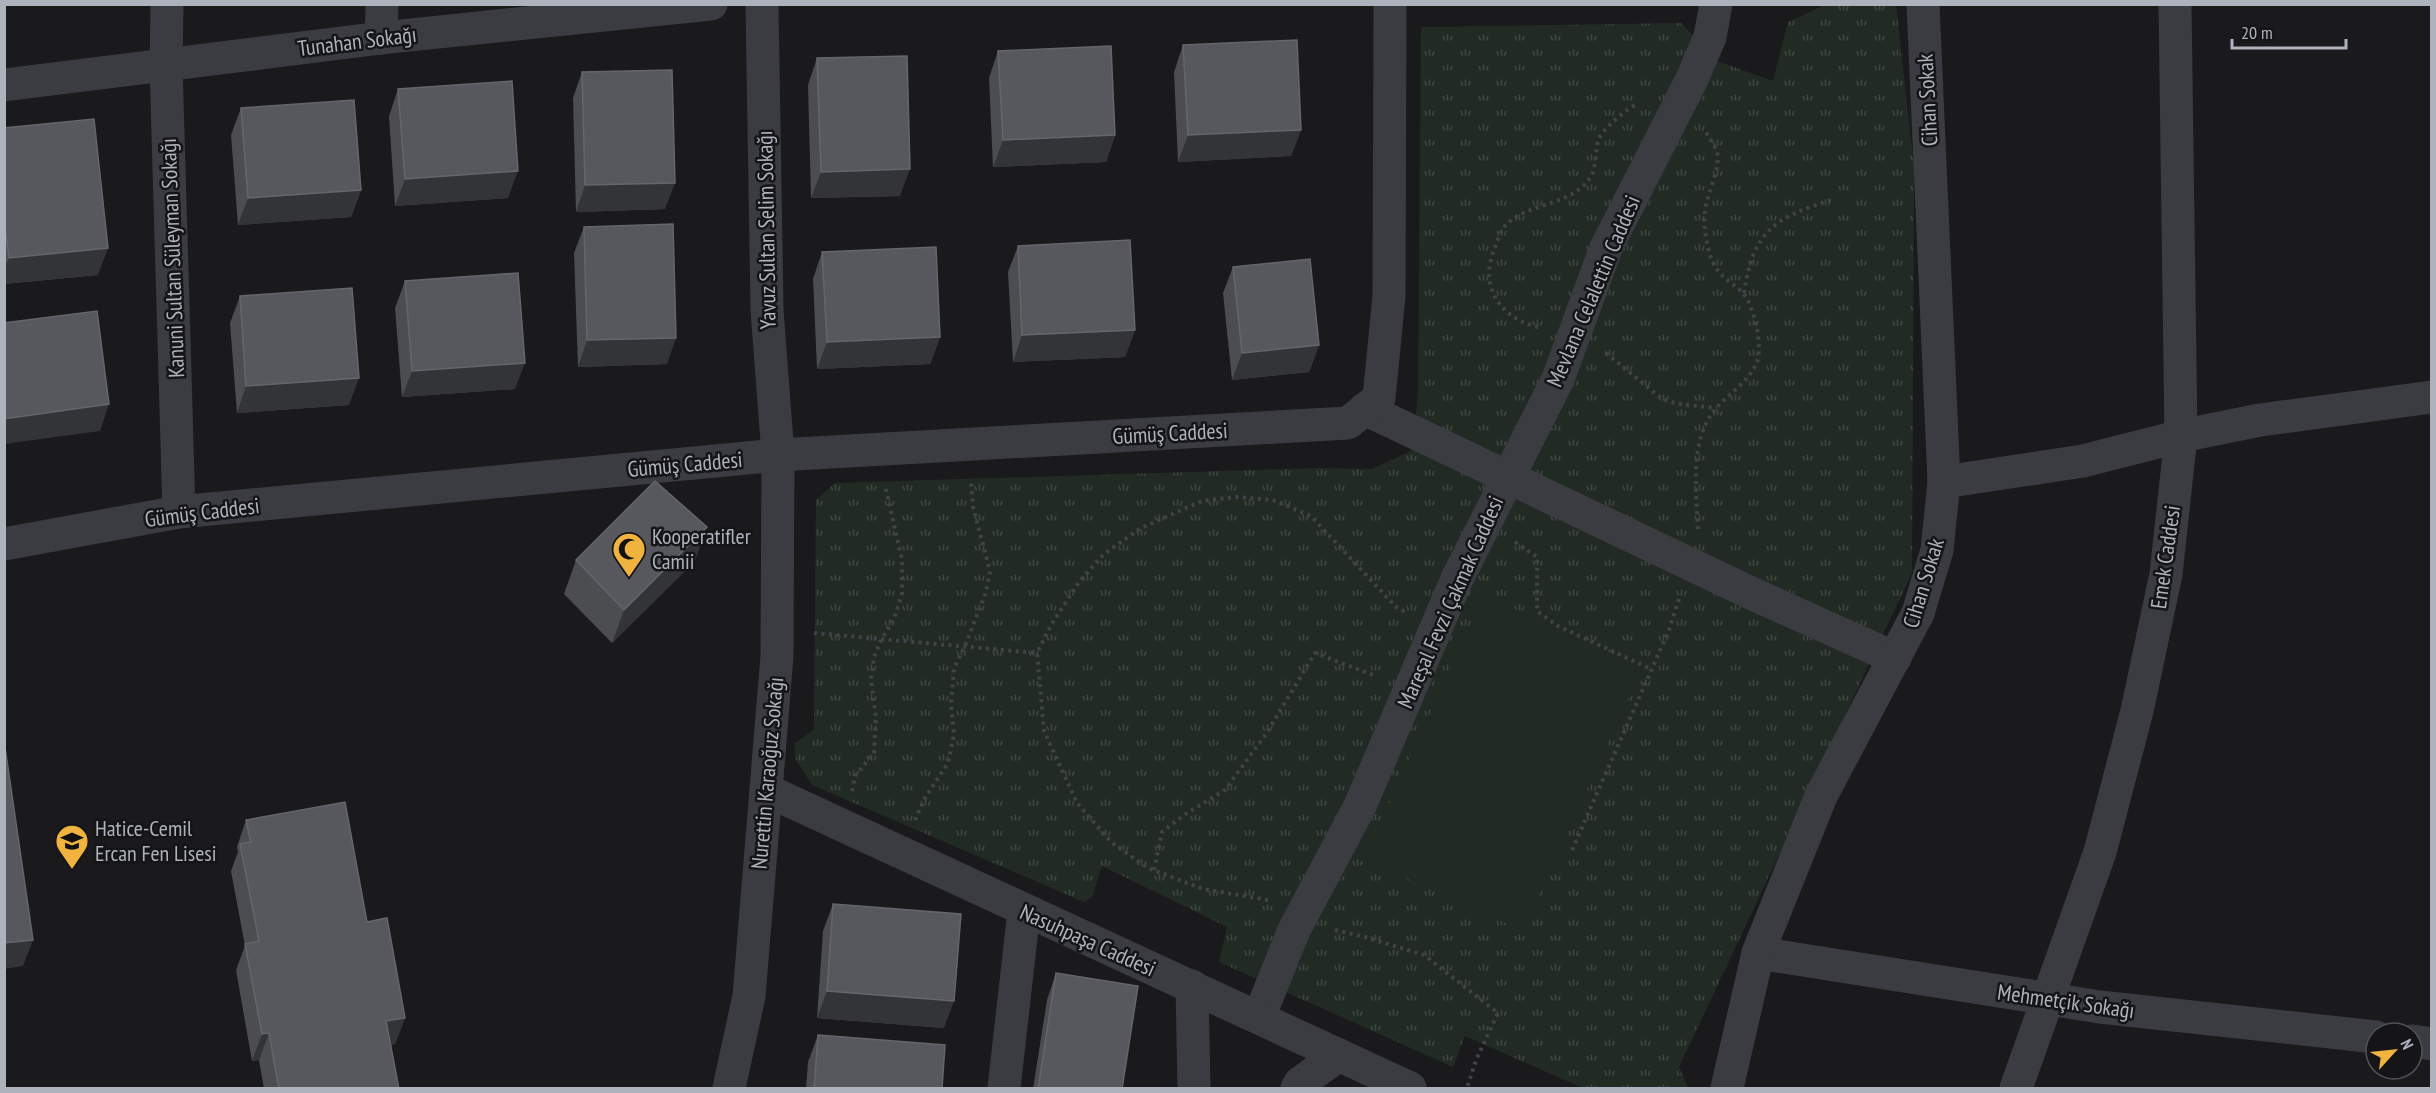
<svg xmlns="http://www.w3.org/2000/svg" width="2436" height="1093" font-family="'PT Sans Narrow',sans-serif">
	<defs>
		<pattern id="grass-tufts" width="24" height="20" patternUnits="userSpaceOnUse" patternTransform="scale(1.5)"><rect width="24" height="20" fill="#222b23"/><path d="M3 7l-1-3M5 7V3M7 7l1-3M15 17l-1-3M17 17v-4M19 17l1-3" fill="none" stroke="#3f4741"/></pattern>
	</defs>
	<rect width="100%" height="100%" fill="#1a1a1c"/>
	<polygon fill="url(#grass-tufts)" points="1825,5 1896,5 1914,167 1912,573 1679,1067 1688,1088 1583,1088 1465,1036 1453,1067 1219,962 1227,927 1102,866 1092,897 1084,902 812,785 796,760 794,744 814,729 816,500 835,483 1320,468 1372,469 1413,450 1418,390 1421,27 1681,23 1717,61 1773,81 1788,22"/>
	<polygon fill="#222b23" points="1484,595 1642,667 1523,931 1364,859"/>
	<g fill="none" stroke-linecap="round" stroke-linejoin="round">
		<g stroke="#414348" stroke-width="4" stroke-dasharray="3 4.5" stroke-linecap="butt">
			<path d="M1744,293C1753,231 1774,218 1831,200"/>
			<path d="M1538,327C1517,322 1497,309 1491,287C1487,274 1490,260 1495,247C1497,242 1499,235 1502,230C1517,205 1564,207 1585,184C1598,171 1594,157 1598,141C1600,131 1628,107 1638,104"/>
			<polyline points="1606,353 1662,399 1678,404 1717,408"/>
			<path d="M1698,529C1696,490 1689,437 1718,406C1731,392 1750,380 1757,362C1763,347 1754,304 1742,292C1728,279 1717,276 1710,255C1706,241 1703,225 1705,210C1707,194 1721,168 1717,152C1715,146 1709,138 1706,132"/>
			<polyline points="1515,542 1537,557 1537,611 1558,626 1651,669"/>
			<polyline points="814,633 1037,653"/>
			<polyline points="852,791 855,776 874,753 876,717 871,680 874,657 882,638 894,619 902,594 902,560 885,485"/>
			<polyline points="915,820 925,798 948,763 954,734 951,705 954,668 965,646 986,592 990,571 973,507 971,481"/>
			<polyline points="1572,850 1669,630 1679,599"/>
			<polyline points="1154,870 1162,832 1184,815 1225,790 1266,734 1315,653 1376,676"/>
			<polyline points="1268,900 1203,889 1148,868 1111,842 1077,803 1044,731 1037,653 1051,625 1079,582 1104,554 1141,528 1202,501 1236,497 1273,500 1311,516 1396,607 1406,612"/>
			<polyline points="1335,930 1365,937 1424,955 1498,1013 1476,1060 1467,1088"/>
		</g>
		<g stroke="#3b3c41" stroke-width="33">
			<polyline points="1365,409 1753,594 1895,658"/>
			<polyline points="1259,1017 1294,930 1360,806 1457,579 1558,379 1606,248 1692,79 1710,37 1716,4"/>
		</g>
		<g stroke="#3b3c41" stroke-width="33">
			<polyline points="167,4 166,65 179,512"/>
			<polyline points="381,38 382,4"/>
			<polyline points="4,85 381,38 711,4"/>
			<polyline points="1944,482 2083,461 2181,436 2260,420 2432,397"/>
			<polyline points="4,544 179,512 778,455 1348,423 1379,398 1389,296 1390,4"/>
			<polyline points="766,790 1410,1088"/>
			<polyline points="1758,953 2100,1007 2376,1037"/>
			<polyline points="1192,986 1194,1088"/>
			<polyline points="2412,1041 2432,1044"/>
			<polyline points="1004,1088 1024,911"/>
			<polyline points="1297,1088 1300,1083 1339,1055"/>
			<polyline points="1727,1088 1758,953 1821,796 1918,613 1937,550 1944,482 1923,4"/>
			<polyline points="2016,1088 2100,852 2137,711 2166,574 2181,436 2175,4"/>
		</g>
		<polyline stroke="#3b3c41" stroke-width="33" points="729,1088 749,996 777,656 778,455 767,310 762,4"/>
	</g>
	<g fill="#4b4d51">
		<polygon points="1183,45 1301,130 1291,156 1178,162 1174,72"/>
		<polygon points="998,51 1115,135 1106,162 993,167 989,78"/>
		<polygon points="817,58 900,196 811,198 808,85"/>
		<polygon points="582,72 665,209 576,212 573,98"/>
		<polygon points="398,89 508,198 395,206 389,116"/>
		<polygon points="241,108 361,190 351,217 238,225 231,135"/>
		<polygon points="4,128 98,275 4,284"/>
		<polygon points="584,227 667,364 578,367 574,253"/>
		<polygon points="1018,246 1135,330 1125,357 1013,362 1008,272"/>
		<polygon points="822,252 940,337 930,364 817,369 813,279"/>
		<polygon points="1233,267 1319,345 1309,372 1232,380 1223,293"/>
		<polygon points="405,281 515,389 402,397 395,308"/>
		<polygon points="240,296 349,405 237,413 230,323"/>
		<polygon points="576,560 695,561 612,643 564,594"/>
		<polygon points="246,820 367,922 405,1018 395,1044 391,1045 399,1089 264,1089 259,1060 252,1061 236,970 245,946 231,871 238,852 237,847"/>
		<polygon points="833,904 944,1028 817,1018 823,931"/>
		<polygon points="1056,973 1122,1089 1033,1089 1047,1000"/>
		<polygon points="818,1035 942,1089 806,1089 808,1062"/>
	</g>
	<g fill="#333437">
		<polygon points="1301,130 1291,156 1178,162 1188,135"/>
		<polygon points="1115,135 1106,162 993,167 1003,140"/>
		<polygon points="910,169 900,196 811,198 821,172"/>
		<polygon points="518,171 508,198 395,206 405,179"/>
		<polygon points="675,183 665,209 576,212 585,185"/>
		<polygon points="361,190 351,217 238,225 248,198"/>
		<polygon points="108,248 98,275 4,284 4,269 9,258"/>
		<polygon points="1135,330 1125,357 1013,362 1022,335"/>
		<polygon points="940,337 930,364 817,369 827,342"/>
		<polygon points="676,338 667,364 578,367 587,340"/>
		<polygon points="1319,345 1309,372 1232,380 1242,353"/>
		<polygon points="525,363 515,389 402,397 412,371"/>
		<polygon points="359,378 349,405 237,413 246,386"/>
		<polygon points="109,404 100,431 4,444 4,419"/>
		<polygon points="707,527 695,561 612,643 624,610"/>
		<polygon points="33,940 23,966 4,969 4,943"/>
		<polygon points="827,991 954,1001 944,1028 817,1018"/>
		<polygon points="405,1018 395,1044 377,1048 386,1021"/>
		<polygon points="269,1033 259,1060 252,1061 262,1034"/>
	</g>
	<g fill="#56585d" stroke="#64666c" stroke-width="1.5">
		<polygon points="1297,40 1301,130 1188,135 1183,45"/>
		<polygon points="1111,46 1115,135 1003,140 998,51"/>
		<polygon points="907,56 910,169 821,172 817,58"/>
		<polygon points="672,70 675,183 585,185 582,72"/>
		<polygon points="512,81 518,171 405,179 398,89"/>
		<polygon points="354,100 361,190 248,198 241,108"/>
		<polygon points="94,119 108,248 9,258 4,220 4,128"/>
		<polygon points="673,224 676,338 587,340 584,227"/>
		<polygon points="1130,240 1135,330 1022,335 1018,246"/>
		<polygon points="936,247 940,337 827,342 822,252"/>
		<polygon points="1310,259 1319,345 1242,353 1233,267"/>
		<polygon points="518,273 525,363 412,371 405,281"/>
		<polygon points="352,288 359,378 246,386 240,296"/>
		<polygon points="97,311 109,404 4,419 4,323"/>
		<polygon points="655,481 707,527 624,610 576,560"/>
		<polygon points="4,740 33,940 4,943"/>
		<polygon points="345,802 367,922 387,918 405,1018 386,1021 399,1089 279,1089 269,1033 262,1034 245,944 259,941 240,844 251,842 246,820"/>
		<polygon points="833,904 961,914 954,1001 827,991"/>
		<polygon points="1056,973 1138,986 1122,1089 1038,1089"/>
		<polygon points="818,1035 945,1045 942,1089 814,1089"/>
	</g>
	<defs>
		<symbol id="mosque-pin" viewBox="-11 -11 22 30"><path d="M0 17L-7.5 6A9.5 9.5 0 1 1 7.5 6Z" fill="#f0b33f" stroke="#151517"/><path d="M3.5-4.9A6 6 0 1 0 3.5 4.9A5 5 0 1 1 3.5-4.9Z" fill="#111"/></symbol>
		<symbol id="school-pin" viewBox="-11 -11 22 30"><path d="M0 17L-7.5 6A9.5 9.5 0 1 1 7.5 6Z" fill="#f0b33f" stroke="#151517"/><path d="M0-5L7-2L0 1L-7-2ZM-4 1L0 2.5L4 1V4Q0 6-4 4Z" fill="#111"/></symbol>
	</defs>
	<g fill-rule="evenodd">
		<use href="#mosque-pin" x="610" y="530" width="38" height="52"/>
		<use href="#school-pin" x="53" y="822" width="38" height="52"/>
	</g>
	<g text-anchor="middle" dominant-baseline="central" stroke-width="5" stroke-linejoin="round" paint-order="stroke">
		<g font-size="22" fill="#adb2bc" stroke="#151517">
			<text transform="translate(357 41) rotate(-7)">Tunahan Sokağı</text>
			<text transform="translate(1927 100) rotate(-93)">Cihan Sokak</text>
			<text transform="translate(766 230) rotate(-91)">Yavuz Sultan Selim Sokağı</text>
			<text transform="translate(172 258) rotate(-92)">Kanuni Sultan Süleyman Sokağı</text>
			<text transform="translate(1593 291) rotate(-67)">Mevlana Celalettin Caddesi</text>
			<text transform="translate(1170 433) rotate(-3)">Gümüş Caddesi</text>
			<text transform="translate(685 464) rotate(-5)">Gümüş Caddesi</text>
			<text transform="translate(202 512) rotate(-7)">Gümüş Caddesi</text>
			<text transform="translate(2165 557) rotate(-82)">Emek Caddesi</text>
			<text transform="translate(1923 583) rotate(-73)">Cihan Sokak</text>
			<text transform="translate(1450 602) rotate(-66)">Mareşal Fevzi Çakmak Caddesi</text>
			<text transform="translate(767 773) rotate(-85)">Nurettin Karaoğuz Sokağı</text>
			<text transform="translate(1088 940) rotate(24)">Nasuhpaşa Caddesi</text>
			<text transform="translate(2066 1001) rotate(8)">Mehmetçik Sokağı</text>
		</g>
		<g font-size="22" fill="#adb2bc" stroke="#151517" text-anchor="start">
			<text x="652" y="536">Kooperatifler<tspan x="652" dy="25">Camii</tspan></text>
			<text x="95" y="828">Hatice-Cemil<tspan x="95" dy="25">Ercan Fen Lisesi</tspan></text>
		</g>
	</g>
	<rect width="2436" height="1093" fill="none" stroke="#adb2bc" stroke-width="12"/>
	<g transform="translate(2394 1051) rotate(63)"><circle r="28" fill="#151517" stroke="#525459" stroke-width="1.5"/>
	<path d="M0-4.5L10 22L0 15L-10 22Z" fill="#f0b33f"/>
	<text y="-9" font-size="16" font-weight="bold" text-anchor="middle" fill="#adb2bc">N</text>
	</g>
	<path d="M2232 39v9h114v-9" fill="none" stroke="#adb2bc" stroke-width="3"/>
	<text x="2241" y="39" font-size="18" fill="#adb2bc" stroke="#151517" stroke-width="4.5" paint-order="stroke">20 m</text>
</svg>
